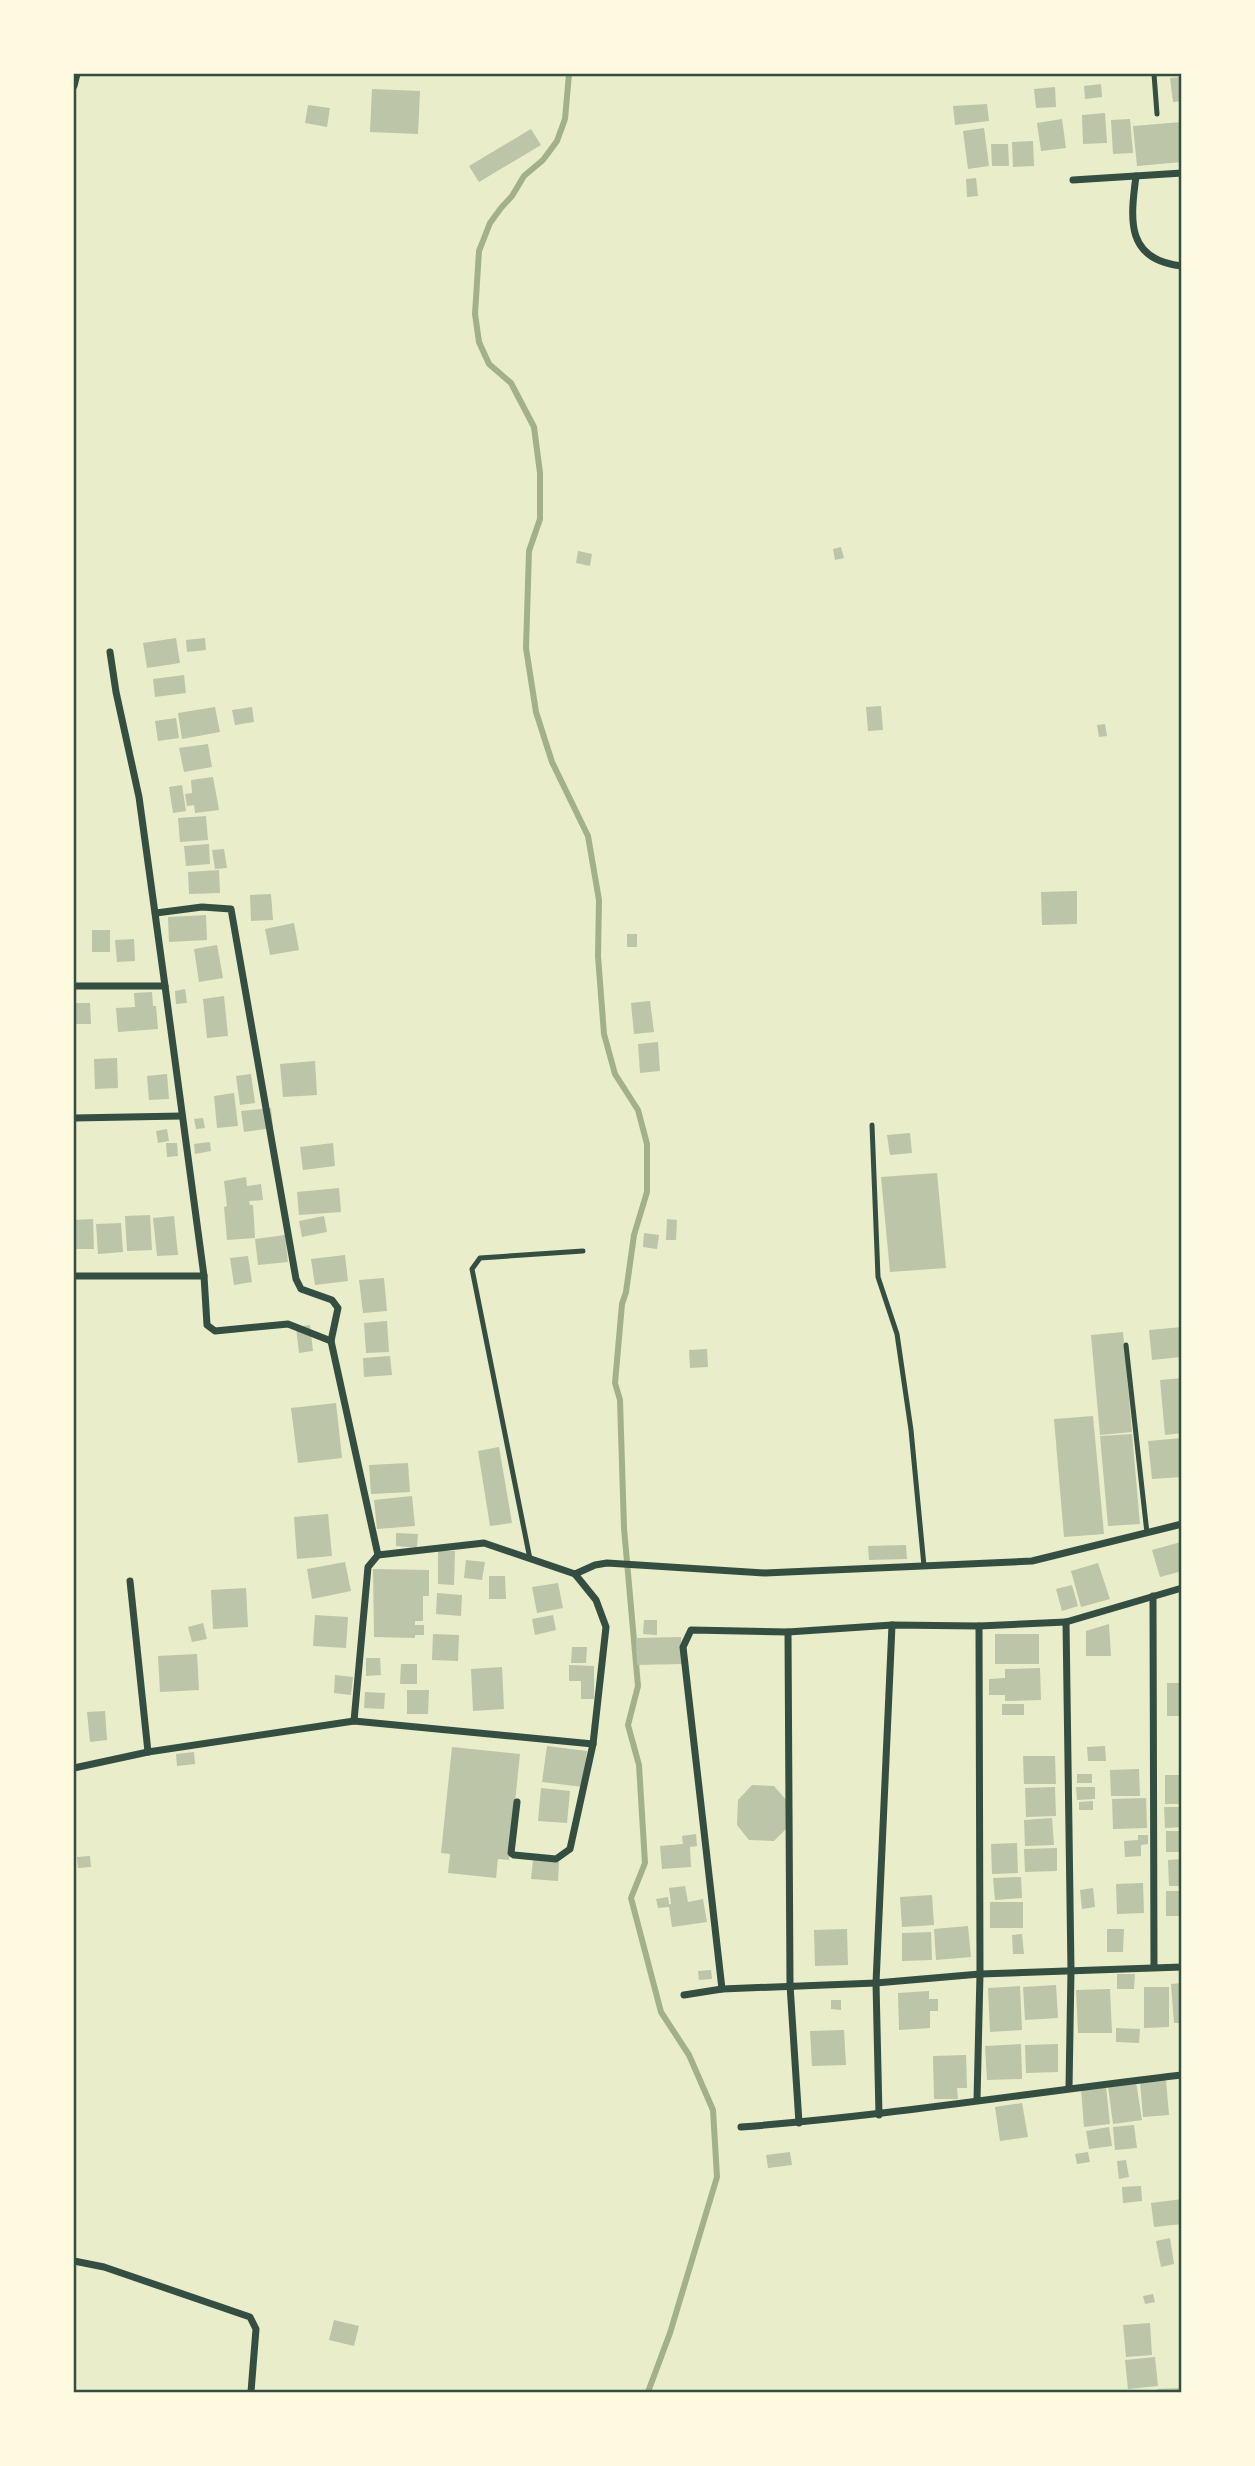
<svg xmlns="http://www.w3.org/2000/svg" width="1255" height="2466" font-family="'Sofia Sans Condensed',sans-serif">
	<rect width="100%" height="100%" fill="#e9edc9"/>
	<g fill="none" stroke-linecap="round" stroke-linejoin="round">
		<polyline stroke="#a3b18a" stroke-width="6" points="569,74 565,119 557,141 543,160 524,176 512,196 501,208 490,223 479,251 475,314 479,342 489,364 511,383 534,427 540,473 540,519 529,551 526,648 536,712 552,762 588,836 599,900 598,956 604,1034 615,1074 638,1110 647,1144 647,1192 634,1235 626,1292 622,1304 615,1383 620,1400 624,1528 638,1686 628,1725 639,1765 645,1863 631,1898 661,2012 689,2055 713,2110 717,2177 670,2333 648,2392"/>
	</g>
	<g fill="#bcc5a7">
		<polygon points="1182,77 1182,101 1173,102 1170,78"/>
		<polygon points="1101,84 1102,97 1085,99 1084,86"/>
		<polygon points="1055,87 1056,107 1036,108 1034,89"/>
		<polygon points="372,89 420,91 418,134 370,132"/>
		<polygon points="987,104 989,121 955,125 953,106"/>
		<polygon points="308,105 330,108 327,127 305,123"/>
		<polygon points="1105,113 1107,143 1083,144 1082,115"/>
		<polygon points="1062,119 1066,148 1041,151 1037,123"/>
		<polygon points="1130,119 1133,153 1113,154 1111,120"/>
		<polygon points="1182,122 1182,162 1137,166 1133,126"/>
		<polygon points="984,128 989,166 968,169 963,131"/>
		<polygon points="531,129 541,145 479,182 469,166"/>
		<polygon points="1033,141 1034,166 1013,167 1012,142"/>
		<polygon points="991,144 1008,144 1009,166 992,166"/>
		<polygon points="976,178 978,196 967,197 966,179"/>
		<polygon points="841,547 844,558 835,560 833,549"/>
		<polygon points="578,551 592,554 590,566 576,563"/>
		<polygon points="176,638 180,663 147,668 143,643"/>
		<polygon points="205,638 206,650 187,652 186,640"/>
		<polygon points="184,675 186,693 155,697 153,679"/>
		<polygon points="881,706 883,730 868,731 866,707"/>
		<polygon points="215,707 220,732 182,739 178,713"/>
		<polygon points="252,707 254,722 235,725 232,710"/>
		<polygon points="176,718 179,738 158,741 155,721"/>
		<polygon points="1105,724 1107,736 1099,737 1097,725"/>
		<polygon points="208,744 212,767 184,772 179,748"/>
		<polygon points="213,777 219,810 195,813 194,805 187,806 185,794 192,793 191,780"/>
		<polygon points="182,785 186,811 173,813 169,787"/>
		<polygon points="206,816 208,840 180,842 178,818"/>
		<polygon points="209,844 210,864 186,866 184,846"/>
		<polygon points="224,849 227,868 215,869 212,850"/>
		<polygon points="219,870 220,893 189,894 188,872"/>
		<polygon points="1077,891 1077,924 1042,925 1041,892"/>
		<polygon points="271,894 273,920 251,921 250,895"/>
		<polygon points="206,915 207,940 169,942 168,917"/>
		<polygon points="294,923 299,950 270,955 265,929"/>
		<rect x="92" y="930" width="18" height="22"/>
		<rect x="627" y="934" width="10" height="13"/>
		<polygon points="134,939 135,961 117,962 115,940"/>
		<polygon points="217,945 223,978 199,982 194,949"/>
		<polygon points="185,989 187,1003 176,1004 175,991"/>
		<polygon points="152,992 153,1006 156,1006 158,1029 118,1032 116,1008 135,1007 134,993"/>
		<polygon points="224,996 228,1036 207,1038 203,999"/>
		<polygon points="650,1001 654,1032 634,1034 631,1003"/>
		<polygon points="74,1003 90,1003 91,1024 75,1024"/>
		<polygon points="658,1042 660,1071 640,1073 638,1044"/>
		<polygon points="117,1058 118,1088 95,1089 94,1059"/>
		<polygon points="315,1061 317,1095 283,1097 280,1064"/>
		<polygon points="167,1074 169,1099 149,1100 147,1076"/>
		<polygon points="251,1074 255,1103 240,1105 236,1076"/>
		<polygon points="234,1093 238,1126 217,1128 214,1096"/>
		<polygon points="271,1108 273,1128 244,1132 241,1111"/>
		<polygon points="203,1118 205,1128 196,1129 194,1119"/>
		<polygon points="167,1129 169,1141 158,1143 156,1131"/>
		<polygon points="910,1133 912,1153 890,1155 887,1135"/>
		<polygon points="210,1142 211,1151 195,1154 194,1144"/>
		<polygon points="166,1143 177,1143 178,1156 167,1157"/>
		<polygon points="333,1143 335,1166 303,1170 300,1147"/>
		<polygon points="937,1173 946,1268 890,1272 881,1177"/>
		<polygon points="246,1177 247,1186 261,1184 263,1200 249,1201 250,1205 253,1205 255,1238 227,1240 224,1207 227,1206 224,1181"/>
		<polygon points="339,1188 341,1212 299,1215 297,1192"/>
		<polygon points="150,1215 152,1250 127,1251 125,1216"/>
		<polygon points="174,1216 178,1255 157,1256 153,1218"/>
		<polygon points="324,1216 327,1232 302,1237 299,1221"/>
		<polygon points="93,1219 94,1249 74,1249 74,1220"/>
		<polygon points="667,1219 677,1220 676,1240 666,1240"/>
		<polygon points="121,1223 123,1252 98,1254 96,1224"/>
		<polygon points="644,1233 659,1235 657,1249 643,1247"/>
		<polygon points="285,1235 288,1262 258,1265 255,1239"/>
		<polygon points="345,1255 348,1281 315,1285 311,1259"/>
		<polygon points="248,1256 252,1282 234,1285 230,1258"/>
		<polygon points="384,1278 387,1311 363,1313 359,1280"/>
		<polygon points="387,1321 389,1352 366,1353 364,1323"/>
		<polygon points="310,1325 313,1351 299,1353 296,1327"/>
		<polygon points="1182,1327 1182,1357 1152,1360 1149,1330"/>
		<polygon points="1123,1332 1132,1432 1100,1435 1091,1335"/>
		<polygon points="707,1349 708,1367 690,1368 689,1350"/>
		<polygon points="390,1356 392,1375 364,1377 363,1358"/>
		<polygon points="1182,1378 1182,1433 1165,1435 1160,1380"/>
		<polygon points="336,1403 342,1458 298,1463 291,1408"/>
		<polygon points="1093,1416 1104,1534 1064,1537 1054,1419"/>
		<polygon points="1132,1434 1140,1524 1108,1526 1100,1436"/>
		<polygon points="1182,1438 1182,1477 1152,1479 1148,1441"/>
		<polygon points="499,1447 512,1523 490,1526 478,1451"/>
		<polygon points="408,1463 410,1492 371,1494 369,1465"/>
		<polygon points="412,1496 415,1526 377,1529 374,1500"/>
		<polygon points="328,1514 332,1556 297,1559 294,1517"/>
		<polygon points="396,1533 418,1534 417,1548 396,1546"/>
		<polygon points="1181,1542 1182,1571 1160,1577 1152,1550"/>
		<polygon points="906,1545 907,1559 869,1560 868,1546"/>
		<polygon points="438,1551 455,1551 454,1585 438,1584"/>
		<polygon points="466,1560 485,1562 482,1580 464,1578"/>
		<polygon points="345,1562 351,1591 312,1599 307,1569"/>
		<polygon points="1098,1563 1110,1599 1081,1607 1071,1571"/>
		<polygon points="373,1569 429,1570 429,1596 423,1596 423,1621 415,1621 415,1625 424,1625 424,1635 415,1635 415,1638 374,1637"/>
		<polygon points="489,1576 505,1576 506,1599 489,1599"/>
		<polygon points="558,1583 563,1608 537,1613 532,1587"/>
		<polygon points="1072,1585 1078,1606 1062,1611 1056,1589"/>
		<polygon points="246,1588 248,1627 213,1629 211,1590"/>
		<polygon points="437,1593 462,1595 461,1616 436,1614"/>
		<polygon points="315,1615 348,1617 346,1648 313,1646"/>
		<polygon points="553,1615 556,1630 535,1635 532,1619"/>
		<polygon points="644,1620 657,1620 657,1635 643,1634"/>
		<polygon points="203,1623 207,1639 192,1642 188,1627"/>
		<polygon points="1109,1624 1111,1656 1086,1656 1086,1631"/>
		<polygon points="433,1634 459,1635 458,1661 432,1660"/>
		<rect x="995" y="1634" width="44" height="30"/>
		<polygon points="681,1637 682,1664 637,1665 636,1638"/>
		<polygon points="572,1647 587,1647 586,1663 571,1663"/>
		<polygon points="197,1654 199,1690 160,1692 158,1656"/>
		<polygon points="366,1658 380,1658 381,1675 366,1676"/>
		<polygon points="401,1664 417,1664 417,1684 400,1684"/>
		<polygon points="569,1665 594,1666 594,1699 581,1699 581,1681 569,1681"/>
		<polygon points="502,1667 504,1709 473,1711 471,1669"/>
		<polygon points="1040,1668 1041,1700 1005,1701 1005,1695 989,1695 989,1679 1005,1678 1005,1669"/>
		<polygon points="335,1675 353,1677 351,1695 334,1693"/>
		<rect x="1167" y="1683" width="15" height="33"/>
		<polygon points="407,1690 429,1690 428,1714 407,1714"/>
		<polygon points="365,1692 385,1693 384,1709 364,1708"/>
		<rect x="1002" y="1704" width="22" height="11"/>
		<polygon points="105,1711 107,1740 90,1742 87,1712"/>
		<polygon points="547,1746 587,1751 583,1787 542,1782"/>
		<polygon points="1105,1746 1106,1761 1088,1761 1087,1747"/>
		<polygon points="452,1747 520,1754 509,1860 498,1859 496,1878 448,1873 450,1854 441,1853"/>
		<polygon points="194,1752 195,1764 177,1766 176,1754"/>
		<polygon points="1023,1756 1055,1756 1056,1784 1024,1784"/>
		<polygon points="1139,1769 1140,1796 1111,1796 1110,1770"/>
		<rect x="1077" y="1774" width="15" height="9"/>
		<rect x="1165" y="1775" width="17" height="29"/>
		<polygon points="752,1785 774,1786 788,1802 787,1828 774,1841 749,1840 737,1825 738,1800"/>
		<polygon points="1055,1787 1056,1816 1026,1817 1025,1788"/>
		<polygon points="1076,1787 1095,1787 1095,1799 1077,1800"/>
		<polygon points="541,1788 570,1791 567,1823 538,1821"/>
		<polygon points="1146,1798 1147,1828 1113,1829 1112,1799"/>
		<polygon points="1093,1801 1093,1810 1079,1810 1079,1802"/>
		<polygon points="1164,1807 1182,1807 1182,1827 1165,1828"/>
		<polygon points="1052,1818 1054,1845 1025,1846 1024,1820"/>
		<rect x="1166" y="1831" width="16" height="21"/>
		<polygon points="696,1834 697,1846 690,1847 691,1867 662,1869 660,1846 683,1844 682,1836"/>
		<polygon points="1138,1835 1148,1835 1148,1844 1141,1845 1141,1856 1125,1857 1124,1841 1138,1840"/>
		<polygon points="1017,1843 1018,1873 992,1874 991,1844"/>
		<polygon points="1057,1848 1057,1871 1025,1872 1024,1849"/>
		<polygon points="90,1856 91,1867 78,1868 77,1857"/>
		<polygon points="1182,1859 1182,1886 1169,1886 1168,1860"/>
		<polygon points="533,1860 559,1862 558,1881 531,1879"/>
		<polygon points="1021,1877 1022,1898 995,1900 993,1878"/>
		<polygon points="1143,1883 1144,1913 1117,1914 1116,1884"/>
		<polygon points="685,1886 688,1902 703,1899 707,1922 672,1927 669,1907 658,1908 656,1899 668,1897 669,1904 671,1904 669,1888"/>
		<polygon points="1093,1888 1095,1907 1082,1909 1080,1890"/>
		<rect x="1166" y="1891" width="16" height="25"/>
		<polygon points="932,1895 934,1925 902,1927 900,1897"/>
		<rect x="990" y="1902" width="33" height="26"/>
		<polygon points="968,1926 971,1957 936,1960 934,1929"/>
		<polygon points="847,1929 848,1965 815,1966 814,1930"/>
		<polygon points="1107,1929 1124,1929 1123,1952 1107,1952"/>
		<polygon points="931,1932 932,1960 902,1961 902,1933"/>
		<polygon points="1022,1934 1024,1954 1013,1954 1012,1935"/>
		<polygon points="711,1970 712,1979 699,1980 698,1971"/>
		<polygon points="1117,1974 1135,1974 1134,1989 1117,1989"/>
		<polygon points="1182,1983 1182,2023 1174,2023 1171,1984"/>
		<polygon points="1056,1985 1058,2018 1025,2020 1023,1987"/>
		<polygon points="1020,1986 1022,2030 990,2032 988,1988"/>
		<polygon points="1144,1987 1169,1987 1169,2027 1144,2028"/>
		<polygon points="1110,1989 1112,2033 1078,2033 1076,1990"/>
		<polygon points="929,1991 929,1999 938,1999 938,2011 930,2011 930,2028 899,2030 898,1993"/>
		<polygon points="831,2000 841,2000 841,2010 831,2009"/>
		<polygon points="1116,2028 1140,2029 1139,2043 1116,2042"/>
		<polygon points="844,2030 846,2065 812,2066 810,2031"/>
		<polygon points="1021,2044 1022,2079 987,2080 985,2046"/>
		<polygon points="1058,2044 1058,2072 1026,2073 1025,2045"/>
		<polygon points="966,2055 967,2088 957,2088 958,2099 934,2099 933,2056"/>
		<polygon points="1166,2080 1169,2115 1143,2117 1140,2081"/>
		<polygon points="1136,2082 1142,2120 1113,2124 1108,2086"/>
		<polygon points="1106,2087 1110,2124 1084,2127 1081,2089"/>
		<polygon points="1022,2103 1028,2137 1000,2141 995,2107"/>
		<polygon points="1134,2125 1137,2148 1115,2150 1113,2127"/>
		<polygon points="1109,2127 1112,2146 1089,2149 1086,2131"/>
		<polygon points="790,2152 792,2165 768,2168 766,2155"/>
		<polygon points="1088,2152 1090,2162 1077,2164 1075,2154"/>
		<polygon points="1126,2160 1129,2177 1119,2179 1117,2161"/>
		<polygon points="1141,2186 1142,2201 1123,2203 1122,2187"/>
		<polygon points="1182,2199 1182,2224 1154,2227 1151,2203"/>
		<polygon points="1170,2238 1174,2264 1161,2267 1156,2241"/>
		<polygon points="1153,2294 1155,2302 1145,2304 1143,2296"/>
		<polygon points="334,2320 359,2326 354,2346 329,2340"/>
		<polygon points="1150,2323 1152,2355 1126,2357 1123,2325"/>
		<polygon points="1155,2357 1158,2386 1128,2389 1125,2360"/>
		<polygon points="1182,2388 1182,2392 1157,2392 1157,2389"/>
	</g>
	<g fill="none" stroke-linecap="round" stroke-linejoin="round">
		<g stroke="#344e41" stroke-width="5">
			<polyline points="1154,74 1157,114"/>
			<polyline points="872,1125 878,1277 897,1334 911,1430 924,1566"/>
			<polyline points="1126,1345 1147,1533"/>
			<polyline points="530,1559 472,1269 480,1258 583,1251"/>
		</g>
		<g stroke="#344e41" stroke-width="7">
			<polyline points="74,86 77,74"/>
			<path d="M1136,176C1130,221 1126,260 1182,266"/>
			<polyline points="1073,180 1182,173"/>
			<polyline points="110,652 116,692 139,797 165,986"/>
			<polyline points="156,913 202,907 231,909 296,1279 301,1289 332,1300 338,1308 331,1341 378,1555"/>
			<polyline points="74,986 165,986 204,1276 207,1325 215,1331 288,1324 331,1341"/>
			<polyline points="74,1118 182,1116"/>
			<polyline points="74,1276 204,1276"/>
			<polyline points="130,1581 148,1752"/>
			<polyline points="1153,1596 1154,1967"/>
			<polyline points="1066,1622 1071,1970 1069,2088"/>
			<polyline points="788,1632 790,1985 799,2123"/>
			<polyline points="354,1721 368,1567 378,1555 484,1543 575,1574 595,1565 607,1563 765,1573 1032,1561 1182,1524"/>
			<polyline points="74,1768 148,1752 354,1721 593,1744"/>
			<polyline points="517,1802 511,1853 514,1855 556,1859 570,1849 593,1744 606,1627 596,1600 575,1574"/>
			<polyline points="722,1989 683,1647 691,1630 788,1632 892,1625 979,1626 1066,1622 1182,1588"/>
			<polyline points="684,1995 722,1989 876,1983 980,1974 1182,1967"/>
			<polyline points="977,2100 980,1974 979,1626"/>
			<polyline points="879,2115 876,1983 892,1625"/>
			<path d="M741,2127C888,2116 1035,2092 1182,2075"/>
			<polyline points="74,2261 104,2267 250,2317 256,2329 251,2392"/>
		</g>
	</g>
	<rect width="1255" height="2466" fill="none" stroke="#fefae0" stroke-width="150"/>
	<rect x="75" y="75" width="1105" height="2316" fill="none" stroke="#344e41" stroke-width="2.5"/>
</svg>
